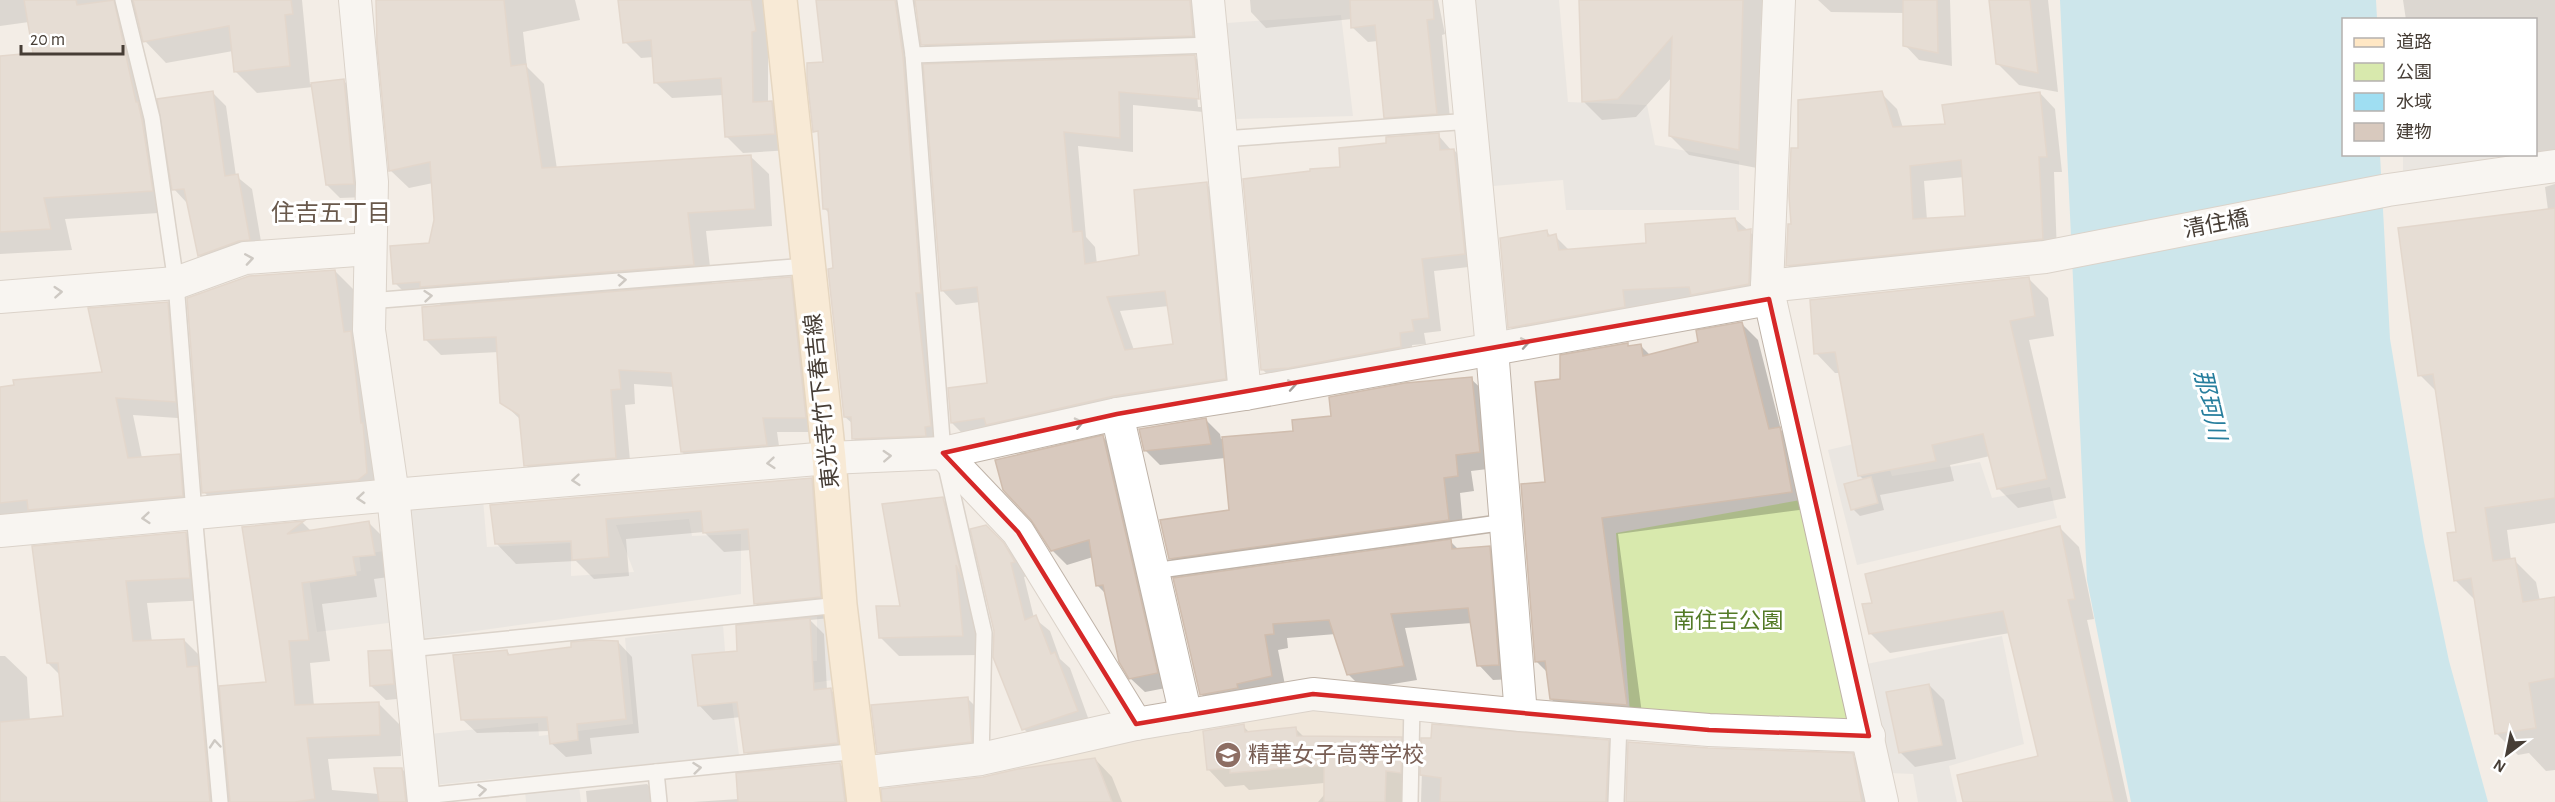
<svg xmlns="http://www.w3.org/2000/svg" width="2555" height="802" font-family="'Alegreya Sans','Noto Sans JP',sans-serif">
	<rect width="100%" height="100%" fill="#f3ede6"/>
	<polygon fill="#ede0cf" points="1313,706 1404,718 1403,802 997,802 992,770 1114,740"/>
	<polygon fill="#d8e9ad" points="1806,499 1860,728 1630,713 1616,533"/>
	<g fill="#e1dedb">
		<polygon points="1473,0 1559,0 1568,102 1647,105 1655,145 1739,161 1739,210 1566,210 1563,180 1493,186"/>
		<polygon points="1341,15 1353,116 1236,119 1227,23"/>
		<polygon points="2505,154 2505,156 2403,173 2403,155"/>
		<polygon points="1879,438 1892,476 1980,462 1992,498 2050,487 2057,518 1857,565 1828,450"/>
		<polygon points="483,499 487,547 571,543 571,576 634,572 616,525 689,519 692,536 741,534 741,594 418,639 403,504"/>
		<polygon points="390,550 396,622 317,632 309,578 361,571 359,555"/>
		<polygon points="833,612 841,679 731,694 739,755 433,785 430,734 538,723 539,736 633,724 625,638 723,625 726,663 817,661 817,616"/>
		<polygon points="2002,636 2024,744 1949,766 1957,802 1918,802 1913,774 1889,773 1862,665"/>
		<polygon points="579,786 581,802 526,802 525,790"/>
	</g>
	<polygon fill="#9fdef2" points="2060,0 2376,0 2377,19 2344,20 2344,154 2380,155 2390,339 2424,542 2449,661 2488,802 2131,802 2087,580"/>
	<g fill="#0003" fill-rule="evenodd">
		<polygon points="0,0 302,0 310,84 344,81 357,94 366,197 340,198 327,185 313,87 257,93 235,71 233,51 166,63 145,41 138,16 135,19 164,145 212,92 226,106 236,176 252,189 263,253 213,269 200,255 187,203 174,189 168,156 165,157 174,212 65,219 72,250 0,254 0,58 35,54 29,22 0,26"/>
		<polygon points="377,0 575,0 580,20 523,32 527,67 544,84 557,169 750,156 769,174 772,226 706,231 712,285 790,279 805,294 820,432 777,432 781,460 697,467 682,452 674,387 634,384 635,404 625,405 631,472 540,480 526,465 521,420 502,402 499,352 441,355 426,340 442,306 435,300 413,301 395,283 430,244 436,220 433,183 409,188 390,170"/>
		<polygon points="620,0 765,0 771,47 768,48 768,103 771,102 788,119 791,150 743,153 726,136 723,95 672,98 655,82 654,57 641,58 625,42"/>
		<polygon points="818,0 1208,0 1208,51 938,60 923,44 917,7 915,7 910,17 946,441 869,454 853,438 853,424 845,417 830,214 825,209 835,157"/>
		<polygon points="1250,0 1438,0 1445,34 1442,35 1451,129 1401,132 1385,117 1378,41 1368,42 1352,27 1352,19 1266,28 1251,12"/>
		<polygon points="1580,0 1776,0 1770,25 1761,23 1757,168 1689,155 1670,136 1672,77 1636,117 1602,120 1584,102"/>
		<polygon points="1818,0 1950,0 1952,66 1919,60 1905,45 1904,13 1831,12"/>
		<polygon points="1991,0 2048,0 2058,92 2019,85 1998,64"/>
		<polygon points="2403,0 2555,0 2555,173 2533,176 2512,154 2536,154 2536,20 2406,20"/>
		<path d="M1195,57L1209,71L1213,113L1133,105V152L1078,146L1086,237L1095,247L1097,264L1140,256L1206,184L1221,198L1239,393L966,437L952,423L988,384L980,302L956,305L942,290L925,66ZM1195,70H1198L1201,107H1198ZM1169,306L1174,345L1134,350L1120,311Z"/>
		<path d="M1881,93L1897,109L1903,128L1947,126L2040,93L2055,109L2062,172H2054L2057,254L1803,281L1787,265L1799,149ZM1964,177L1967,217L1927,220L1924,181Z"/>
		<polygon points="1438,135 1451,150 1454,150 1467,163 1477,266 1434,271 1441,331 1424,333 1426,344 1412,345 1413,360 1275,382 1262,369 1342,168 1388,145"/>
		<polygon points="2555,184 2555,523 2507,530 2511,560 2514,560 2536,582 2540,601 2555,599 2555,770 2546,771 2529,753 2518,755 2496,733 2476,601 2455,580 2457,533 2437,392 2420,375 2548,210 2545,187"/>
		<polygon points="1735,219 1767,247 1765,300 1639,306 1640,323 1526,343 1510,327 1547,232 1552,237 1555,236 1570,251 1648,244"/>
		<polygon points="335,271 354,290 385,492 222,511 204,492"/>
		<polygon points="2028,278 2048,298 2054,336 2029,340 2066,498 2018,508 1998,488 1990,456 1950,465 1954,481 1880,495 1884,510 1860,516 1853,509 1864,480 1860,476 1841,373 1835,373 1816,353"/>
		<polygon points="167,303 184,321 192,419 133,415 142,458 179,456 196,473 200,513 0,522 0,389 104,373"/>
		<polygon points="1742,324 1758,340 1781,430 1796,445 1807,509 1618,534 1643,721 1568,715 1551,699 1548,673 1536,661 1546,483 1562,381 1627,345 1630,347 1641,346 1651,356 1700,343"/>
		<polygon points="1471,379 1487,394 1496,468 1471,471 1474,491 1460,493 1464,536 1186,574 1170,558 1230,511 1225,458 1160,465 1145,450 1206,420 1220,434 1221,439 1295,433 1333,418"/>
		<polygon points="1103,437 1117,451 1171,687 1145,692 1130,678 1107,595 1097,585 1093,557 1067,565 1052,550"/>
		<polygon points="811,479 831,499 840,617 810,620 824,634 827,690 831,690 845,704 852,757 760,767 746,752 741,717 713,720 699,705 739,652 775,623 755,603 751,550 724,552 704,532 626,539 629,576 594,579 576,561 516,564 496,543 492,506"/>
		<polygon points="942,499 962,518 981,655 899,656 880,637 901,607"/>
		<polygon points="368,522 390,544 396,576 374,579 377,597 322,604 330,661 310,663 314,706 378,703 400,725 401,756 328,759 332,790 379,794 402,769 424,791 425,802 0,802 0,656 5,656 27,677 30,721 65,717 60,675 48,663 34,547 185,534 207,555 211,600 147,603 152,642 184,640 206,662 207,676 221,691 268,684 244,528 303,523 312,532"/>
		<polygon points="986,526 1018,559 1028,576 1024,577 1034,618 1050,631 1060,659 1070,668 1091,726 1038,743 1024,729 995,631"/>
		<polygon points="2059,527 2079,547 2094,619 2087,620 2128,802 1964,802 2040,757 2010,633 1890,653 1870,633 1874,604"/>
		<polygon points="1450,541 1459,550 1489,548 1504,562 1513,679 1493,680 1479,665 1472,623 1405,628 1417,680 1363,689 1348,674 1336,634 1287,638 1288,648 1278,650 1286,690 1216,709 1201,694 1175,579"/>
		<polygon points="618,642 632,657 639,733 590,738 592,754 566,757 551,743 550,731 477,733 462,719 507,651 511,656"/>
		<polygon points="390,652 405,666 408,698 386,700 371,686"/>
		<polygon points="1929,685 1944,700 1956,759 1915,767 1900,752"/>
		<polygon points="968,699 982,713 985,756 893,767 878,752"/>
		<polygon points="1243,726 1250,733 1296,729 1305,738 1401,739 1418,756 1417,802 1318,802 1335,782 1249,790 1244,785 1225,787 1208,769"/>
		<polygon points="1423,739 1608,741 1625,759 1624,802 1421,802"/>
		<polygon points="1708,749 1852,755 1870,772 1875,802 1627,802"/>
		<polygon points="1095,759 1112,777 1122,802 883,802 983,778"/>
		<polygon points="840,764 857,782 860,802 693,802 739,799"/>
		<polygon points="647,784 664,802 587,802 586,791"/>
	</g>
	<g fill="#d8c9be" stroke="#d0bdae" stroke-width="1.5" fill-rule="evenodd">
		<polygon points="24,0 76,0 77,5 114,0 136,102 138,102 142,120 153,191 44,198 51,229 0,232 0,56 33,53"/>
		<polygon points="133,0 291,0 293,14 285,15 290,66 234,72 229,26 143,42"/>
		<polygon points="376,0 504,0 511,66 526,64 542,168 751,155 755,209 688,213 694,265 420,287 420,282 393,284 390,246 429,243 434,220 430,162 389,171 377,45"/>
		<polygon points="618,0 751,0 756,31 752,32 753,102 772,101 775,134 725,137 721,78 654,83 651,40 623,43"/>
		<polygon points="816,0 895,0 903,56 921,293 916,293 931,426 925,427 926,436 852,439 851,417 844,417 828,269 833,268 828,209 823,209 818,131 813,132 807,78 807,63 823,62"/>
		<polygon points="915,0 1190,0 1193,36 921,45"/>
		<polygon points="1350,0 1433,0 1434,19 1427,20 1437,114 1384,118 1375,25 1351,28"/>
		<polygon points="1579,0 1743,0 1739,150 1669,136 1672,37 1618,99 1582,102"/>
		<polygon points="1903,0 1937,0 1938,53 1903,46"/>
		<polygon points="1989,0 2030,0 2038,73 1996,64"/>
		<path d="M1195,55L1199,99L1119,92L1120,138L1064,132L1073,232L1082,231L1085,264L1139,255L1134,190L1207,182L1226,379L1114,396L986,425L984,418L951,423L948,388L987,383L977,287L941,291L923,64ZM1165,291L1173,344L1125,350L1107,297Z"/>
		<polygon points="344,79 354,184 326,185 311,83"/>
		<polygon points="213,91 225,176 238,174 250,240 239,241 198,256 184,189 172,190 157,99"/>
		<path d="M1882,91L1893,127L1945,124L1942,105L2040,92L2047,157H2039L2043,239L1786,266L1788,224H1791L1789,196L1791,148H1798V100ZM1961,160L1965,216L1913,219L1910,166Z"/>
		<polygon points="1439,133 1440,150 1454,149 1465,254 1422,259 1429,318 1412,320 1414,331 1400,333 1401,347 1289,368 1261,370 1243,179 1310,171 1310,169 1340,167 1339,148 1386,143 1386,137"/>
		<polygon points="2555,208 2555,498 2485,508 2493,561 2515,558 2523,602 2555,597 2555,678 2529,683 2536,728 2495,734 2471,578 2454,581 2447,533 2456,532 2433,374 2418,376 2398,228"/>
		<polygon points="1735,218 1738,231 1751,229 1749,284 1691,295 1689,287 1623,290 1625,307 1508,328 1500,238 1547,230 1548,236 1556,234 1559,250 1646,243 1645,224"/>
		<polygon points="335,270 344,332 351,331 361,423 363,423 367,473 358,480 202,493 187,298 249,276"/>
		<polygon points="791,277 806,418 763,418 767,445 681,452 671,373 619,370 621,389 611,390 616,458 524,466 519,415 500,403 496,337 424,340 422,307"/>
		<polygon points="2029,277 2035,316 2010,321 2047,479 1997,489 1983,434 1932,445 1936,461 1858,476 1835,352 1814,354 1810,300"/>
		<polygon points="168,302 176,402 116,398 128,458 180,454 183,496 28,510 27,500 0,503 0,387 14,385 13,380 102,372 88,308"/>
		<polygon points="1742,322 1769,429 1780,427 1792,492 1602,518 1627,705 1550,699 1545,661 1535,662 1521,484 1545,482 1535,382 1560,379 1560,355 1628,343 1628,346 1641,344 1643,356 1698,342 1696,330"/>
		<polygon points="1472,377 1480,452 1456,455 1458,476 1444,478 1449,520 1169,559 1160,520 1229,510 1222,437 1293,431 1292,420 1331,416 1329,397 1405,383"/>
		<polygon points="1206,418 1211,444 1144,451 1139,429"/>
		<polygon points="1103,435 1158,673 1129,679 1119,662 1103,585 1096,586 1089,540 1051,551 1031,520 1003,490 995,460"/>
		<polygon points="1871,477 1878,503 1851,510 1844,484"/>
		<polygon points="812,478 821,597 754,604 748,529 703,533 701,511 606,519 609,557 572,560 571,541 495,544 490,505"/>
		<polygon points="943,497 962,578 956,565 963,636 879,638 876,606 900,606 882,504"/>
		<polygon points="304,521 287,534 369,521 375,555 353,557 356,575 302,583 309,640 289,641 295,705 379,702 380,735 307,738 315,799 295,802 230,802 219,686 266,682 242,527"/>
		<polygon points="986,525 1004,543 1015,562 1011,563 1025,620 1036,615 1051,654 1055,652 1078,711 1022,730 993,657 994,631 970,529"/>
		<polygon points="2060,526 2075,599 2068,600 2114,802 1963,802 1957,775 2038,756 2003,611 1869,634 1862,604 1872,603 1865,574"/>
		<polygon points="186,532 190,578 126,581 133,641 184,639 187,667 198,666 210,802 0,802 0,722 63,716 58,663 47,663 32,546"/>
		<polygon points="1451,539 1452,549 1490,546 1499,665 1477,666 1468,608 1391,614 1404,666 1347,675 1329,620 1273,624 1274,634 1265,635 1272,676 1237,684 1238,688 1200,695 1173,578"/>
		<polygon points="810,618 814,690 831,688 838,743 744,753 737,702 698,706 692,655 737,651 736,625"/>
		<polygon points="592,640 618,641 626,719 577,724 578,740 550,744 547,717 461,720 453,655 507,650 508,655 571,647 571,642"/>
		<polygon points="391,650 394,684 370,686 368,651"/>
		<polygon points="1929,684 1942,745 1899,753 1886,692"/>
		<polygon points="968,697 972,742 877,753 871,705"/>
		<polygon points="1244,724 1245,732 1296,727 1297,736 1402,737 1401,773 1386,771 1385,802 1324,802 1324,765 1230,773 1230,768 1207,770 1203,731"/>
		<polygon points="1432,724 1609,740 1606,802 1440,802 1441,778 1420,775 1421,738 1431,738"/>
		<polygon points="1628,742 1708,748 1853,753 1862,802 1626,802"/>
		<polygon points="1095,758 1112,802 882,802 881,789 983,777 1018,769"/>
		<polygon points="840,763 845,802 738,802 736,773"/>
		<polygon points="374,768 402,768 406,802 379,802"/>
	</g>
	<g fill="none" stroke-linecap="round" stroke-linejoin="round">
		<defs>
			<g id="lane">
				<polyline points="123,0 152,118 176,283 194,513 220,802"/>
				<polyline points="905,0 913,55 943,453 984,633 981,759"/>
				<polyline points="913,55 1212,45"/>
				<polyline points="1223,139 1471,121"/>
				<polyline points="369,301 807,266"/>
				<polyline points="1153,571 1506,522"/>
				<polyline points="409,649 840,605"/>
				<polyline points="656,772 659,802"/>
				<polyline points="424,796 858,751"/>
				<polyline points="1410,802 1412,704"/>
				<polyline points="1616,802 1619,723"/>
			</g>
			<g id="street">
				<polyline points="355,0 372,182 369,330 393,495 424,802"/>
				<polyline points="1208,0 1245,394"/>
				<polyline points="1459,0 1492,349 1521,715"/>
				<polyline points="1779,0 1767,286 1882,802"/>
				<polyline points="1767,286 2045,257 2388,190 2555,166"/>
				<polyline points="0,297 176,283 245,258 370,249"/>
				<polyline points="1117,414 1186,716"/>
				<polyline points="943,453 1018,532 1136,724"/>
				<polyline points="0,531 393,495 829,458 943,453 1117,414 1245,394 1769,299"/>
				<polyline points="861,773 981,759 1136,724 1313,694 1521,715 1709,730 1869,736"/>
			</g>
			<polyline id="secondary" points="780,0 829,458 840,605 864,802"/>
		</defs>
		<use href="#lane" stroke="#bfb3a8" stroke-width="18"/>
		<use href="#street" stroke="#bfb3a8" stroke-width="34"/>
		<use href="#secondary" stroke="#d8bc96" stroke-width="36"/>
		<use href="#lane" stroke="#fff" stroke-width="15"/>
		<use href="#street" stroke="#fff" stroke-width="32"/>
		<use href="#secondary" stroke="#ffe7c4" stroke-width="33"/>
	</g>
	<defs><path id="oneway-chevron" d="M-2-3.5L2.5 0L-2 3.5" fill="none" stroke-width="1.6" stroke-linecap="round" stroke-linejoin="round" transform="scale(1.5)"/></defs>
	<g stroke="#a29e9a">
		<use href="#oneway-chevron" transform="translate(249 259) rotate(-9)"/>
		<use href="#oneway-chevron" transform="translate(622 280) rotate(-5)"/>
		<use href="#oneway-chevron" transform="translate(58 292) rotate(-4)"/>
		<use href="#oneway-chevron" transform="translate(428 296) rotate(-5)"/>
		<use href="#oneway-chevron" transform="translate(1525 343) rotate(-10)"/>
		<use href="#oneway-chevron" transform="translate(1292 385) rotate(-10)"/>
		<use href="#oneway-chevron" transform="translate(1079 423) rotate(-13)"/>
		<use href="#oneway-chevron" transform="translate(887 456) rotate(-3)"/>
		<use href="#oneway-chevron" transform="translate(771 463) rotate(175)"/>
		<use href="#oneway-chevron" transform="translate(576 480) rotate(175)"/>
		<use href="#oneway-chevron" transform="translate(361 498) rotate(175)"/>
		<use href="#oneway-chevron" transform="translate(146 518) rotate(175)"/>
		<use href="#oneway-chevron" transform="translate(215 744) rotate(-95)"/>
		<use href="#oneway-chevron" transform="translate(697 768) rotate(-6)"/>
		<use href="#oneway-chevron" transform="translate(482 790) rotate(-6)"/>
	</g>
	<path d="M0 0H2555V802H0ZM1769,299L1869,736L1709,730L1313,694L1136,724L1018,532L943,453L1117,414Z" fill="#f3ede6" fill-opacity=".55" fill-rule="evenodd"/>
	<path fill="none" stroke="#d62828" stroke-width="4.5" stroke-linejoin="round" d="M1769,299L1869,736L1709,730L1313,694L1136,724L1018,532L943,453L1117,414Z"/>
	<defs>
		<symbol id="school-disc" viewBox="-11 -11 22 22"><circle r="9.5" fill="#8d6e63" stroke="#fff"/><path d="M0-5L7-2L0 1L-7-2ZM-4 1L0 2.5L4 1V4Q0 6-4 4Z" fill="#fff"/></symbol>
	</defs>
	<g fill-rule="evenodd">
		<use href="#school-disc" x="1213" y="740" width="30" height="30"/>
	</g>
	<g text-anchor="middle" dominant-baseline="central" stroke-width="6" stroke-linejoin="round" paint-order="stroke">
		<g font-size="22" fill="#463d35" stroke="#fff">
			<text transform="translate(2216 224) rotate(-11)">清住橋</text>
			<text transform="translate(822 401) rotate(-96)">東光寺竹下春吉線</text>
		</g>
		<g font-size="22" fill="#537a26" stroke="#fff">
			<text x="1728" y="621">南住吉公園</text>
		</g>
		<g font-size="22" fill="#785e54" stroke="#fff" text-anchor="start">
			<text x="1248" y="755">精華女子高等学校</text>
		</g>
		<g font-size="24" fill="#69594c" stroke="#fff">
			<text x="331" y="214">住吉五丁目</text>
		</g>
		<g font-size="24" font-style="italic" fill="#267e9d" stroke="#fff">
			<text transform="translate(2209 405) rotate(77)">那珂川</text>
		</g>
	</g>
	<rect x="2342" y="18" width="195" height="138" fill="#ffffff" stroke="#b5b1ae" stroke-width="1.5"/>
	<rect x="2354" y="38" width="30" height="9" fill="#ffe7c4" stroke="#b5b1ae" stroke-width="1.5"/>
	<text x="2396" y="48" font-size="18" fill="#463d35">道路</text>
	<rect x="2354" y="63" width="30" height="18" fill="#d8e9ad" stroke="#b5b1ae" stroke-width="1.5"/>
	<text x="2396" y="78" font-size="18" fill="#463d35">公園</text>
	<rect x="2354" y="93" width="30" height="18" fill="#9fdef2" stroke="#b5b1ae" stroke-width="1.5"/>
	<text x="2396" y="108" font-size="18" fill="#463d35">水域</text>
	<rect x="2354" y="123" width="30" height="18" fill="#d8c9be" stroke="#b5b1ae" stroke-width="1.5"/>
	<text x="2396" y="138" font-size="18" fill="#463d35">建物</text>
	<g transform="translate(2507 754) rotate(212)" stroke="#ffffff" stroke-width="4.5" paint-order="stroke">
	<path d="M0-4.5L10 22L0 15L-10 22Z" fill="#463d35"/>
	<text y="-9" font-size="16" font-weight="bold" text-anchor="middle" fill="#463d35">N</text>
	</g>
	<path d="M21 45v9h102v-9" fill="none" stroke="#463d35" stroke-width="3"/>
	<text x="30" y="45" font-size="18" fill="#463d35" stroke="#ffffff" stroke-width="4.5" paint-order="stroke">20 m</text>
</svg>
